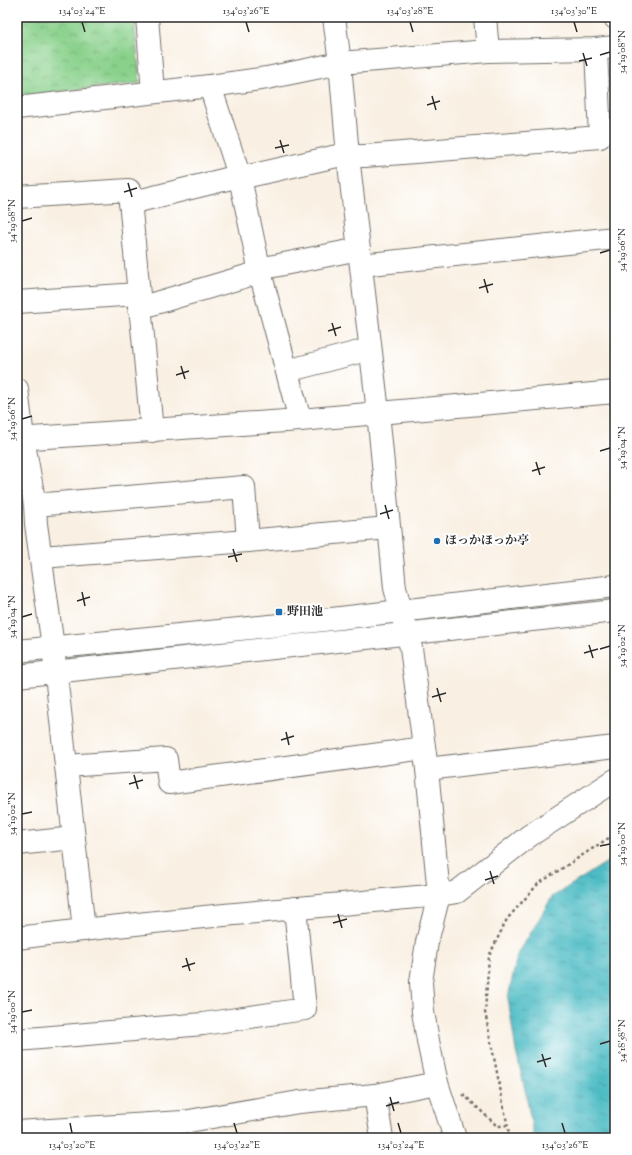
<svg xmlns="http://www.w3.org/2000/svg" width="632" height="1155" font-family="'Sorts Mill Goudy','Noto Serif JP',serif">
	<defs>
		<pattern id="park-crowns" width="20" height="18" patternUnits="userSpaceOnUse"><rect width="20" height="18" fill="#8ad18c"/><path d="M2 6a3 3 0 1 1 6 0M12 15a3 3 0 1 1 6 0" fill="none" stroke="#71aa73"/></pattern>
		<pattern id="water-ripples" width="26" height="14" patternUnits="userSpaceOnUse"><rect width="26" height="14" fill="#4dbcc5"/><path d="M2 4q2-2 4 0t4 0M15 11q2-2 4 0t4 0" fill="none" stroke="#4099a0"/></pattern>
	</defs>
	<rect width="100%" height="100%" fill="#fff"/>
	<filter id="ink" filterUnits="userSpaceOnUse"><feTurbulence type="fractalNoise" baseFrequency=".025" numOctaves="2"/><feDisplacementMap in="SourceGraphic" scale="8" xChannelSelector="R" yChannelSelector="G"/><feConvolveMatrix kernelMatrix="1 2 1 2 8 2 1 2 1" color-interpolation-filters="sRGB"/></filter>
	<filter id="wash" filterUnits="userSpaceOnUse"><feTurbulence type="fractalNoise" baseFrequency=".012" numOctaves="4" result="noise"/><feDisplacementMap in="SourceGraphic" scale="16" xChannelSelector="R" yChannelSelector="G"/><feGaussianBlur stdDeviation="0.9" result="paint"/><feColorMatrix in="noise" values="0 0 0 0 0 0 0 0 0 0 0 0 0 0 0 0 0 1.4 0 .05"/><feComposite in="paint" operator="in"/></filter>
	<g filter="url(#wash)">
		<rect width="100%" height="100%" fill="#f9f0e3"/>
		<polygon fill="url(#park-crowns)" stroke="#5a7e5c" points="17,17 134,17 140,83 17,96"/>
		<polygon fill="url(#water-ripples)" stroke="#3c7478" points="615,857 615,1138 534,1138 526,1094 516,1051 508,998 517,956 552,897"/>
	</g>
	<g filter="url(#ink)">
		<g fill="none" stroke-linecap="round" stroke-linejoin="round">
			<defs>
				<g id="minor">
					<polyline points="147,17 153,92"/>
					<polyline points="334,17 340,63 348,156 378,412 395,588 411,648 427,769 439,895 427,942 421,982 423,1012 429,1046 437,1083 455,1138"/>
					<polyline points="485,17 488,51"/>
					<polyline points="615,17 615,18"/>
					<polyline points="210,86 240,178 260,272 300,420"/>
					<polyline points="17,108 210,86 267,78 340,63 488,51 596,49 615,47"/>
					<polyline points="240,178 337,156 365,156 600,137 596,49"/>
					<polyline points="17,197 129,190 152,431"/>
					<polyline points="130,203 239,176"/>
					<polyline points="361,265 615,238"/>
					<polyline points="259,269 359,249"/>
					<polyline points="17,302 138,294"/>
					<polyline points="139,308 260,272"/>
					<polyline points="287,371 370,349"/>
					<polyline points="17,389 23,438 35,505 36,524 53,647 84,930"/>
					<polyline points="17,439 300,420 615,392"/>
					<polyline points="35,505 244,487 248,541"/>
					<polyline points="41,557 248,541 388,528"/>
					<polyline points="17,651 280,625 615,586"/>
					<polyline points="17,676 615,611"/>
					<polyline points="66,766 166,759 169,783 424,748"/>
					<polyline points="427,769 615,747"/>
					<polyline points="17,844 74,838"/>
					<path d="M17,938C157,920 298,908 439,895L457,892L529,836L615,780"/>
					<polyline points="17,1040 203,1024 305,1009 295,908"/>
					<polyline points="375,1095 382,1138"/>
					<polyline points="17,1132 183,1122 299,1102 375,1095 437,1083"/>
				</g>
			</defs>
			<use href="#minor" stroke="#73706b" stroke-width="24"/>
			<g stroke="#73706b" stroke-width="2.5" stroke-dasharray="3 3" stroke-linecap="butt">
				<polyline points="463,1094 496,1125 500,1126 508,1125"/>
				<polyline points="510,1138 485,1012 489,956 507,919 538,884 615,834"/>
			</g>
			<use href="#minor" stroke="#fff" stroke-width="22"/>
		</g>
	</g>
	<path fill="none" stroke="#2b2b2b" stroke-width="1.5" d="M82,22L85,32M246,22L249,32M410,22L413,32M574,22L577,32M583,53L587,66M600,55L610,52M579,61L592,58M432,96L436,110M427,105L440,101M280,140L284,153M275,148L289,145M128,183L132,197M124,192L137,188M22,221L32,218M600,253L610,250M484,279L488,293M479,288L493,284M332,323L336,336M328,331L341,327M181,366L185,379M176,375L189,371M22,419L32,416M600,451L610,448M536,462L540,475M532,471L545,467M385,505L389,519M380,514L393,510M233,549L237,562M228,557L242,554M82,592L85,606M77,601L90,597M22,617L32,614M589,645L593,658M600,649L610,646M584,653L598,649M437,688L441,702M432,697L446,693M286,732L289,745M281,740L294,736M134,775L138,789M129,784L143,780M22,814L32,812M600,846L610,844M490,871L494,884M485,880L498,876M338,914L342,928M333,923L347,919M186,958L190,971M182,967L195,963M22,1012L32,1010M600,1044L610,1041M542,1054L546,1067M537,1062L551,1058M390,1097L394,1111M386,1106L399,1102M70,1123L72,1133M234,1123L237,1133M398,1123L401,1133M562,1123L565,1133"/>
	<g fill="#1f6fb2" stroke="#fff" stroke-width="1.5">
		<circle cx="437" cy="541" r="4"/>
		<rect x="275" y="608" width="8" height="8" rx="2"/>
	</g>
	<g text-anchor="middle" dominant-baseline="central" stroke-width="4" stroke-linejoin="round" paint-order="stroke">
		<g font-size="12" font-weight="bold" fill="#2b2b2b" stroke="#fff" text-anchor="start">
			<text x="445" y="541">ほっかほっか亭</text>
			<text x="287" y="612">野田池</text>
		</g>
	</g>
	<rect width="632" height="1155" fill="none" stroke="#fff" stroke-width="44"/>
	<rect x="22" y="22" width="588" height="1111" fill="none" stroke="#2b2b2b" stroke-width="1.5"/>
	<g font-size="10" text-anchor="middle" fill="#2b2b2b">
		<text x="82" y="14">134°03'24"E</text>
		<text x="246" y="14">134°03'26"E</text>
		<text x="410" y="14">134°03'28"E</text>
		<text x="574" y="14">134°03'30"E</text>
		<text transform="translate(621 52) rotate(-90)" y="4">34°19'08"N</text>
		<text transform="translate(11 221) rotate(-90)" y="4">34°19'08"N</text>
		<text transform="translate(621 250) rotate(-90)" y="4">34°19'06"N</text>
		<text transform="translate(11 419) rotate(-90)" y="4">34°19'06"N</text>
		<text transform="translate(621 448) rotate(-90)" y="4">34°19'04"N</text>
		<text transform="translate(11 617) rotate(-90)" y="4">34°19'04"N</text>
		<text transform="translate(621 646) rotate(-90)" y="4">34°19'02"N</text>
		<text transform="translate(11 814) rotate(-90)" y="4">34°19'02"N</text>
		<text transform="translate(621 844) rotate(-90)" y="4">34°19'00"N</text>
		<text transform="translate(11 1012) rotate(-90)" y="4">34°19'00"N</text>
		<text transform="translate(621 1041) rotate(-90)" y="4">34°18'58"N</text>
		<text x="72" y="1148">134°03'20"E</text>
		<text x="237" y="1148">134°03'22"E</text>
		<text x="401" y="1148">134°03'24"E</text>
		<text x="565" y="1148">134°03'26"E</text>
	</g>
</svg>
